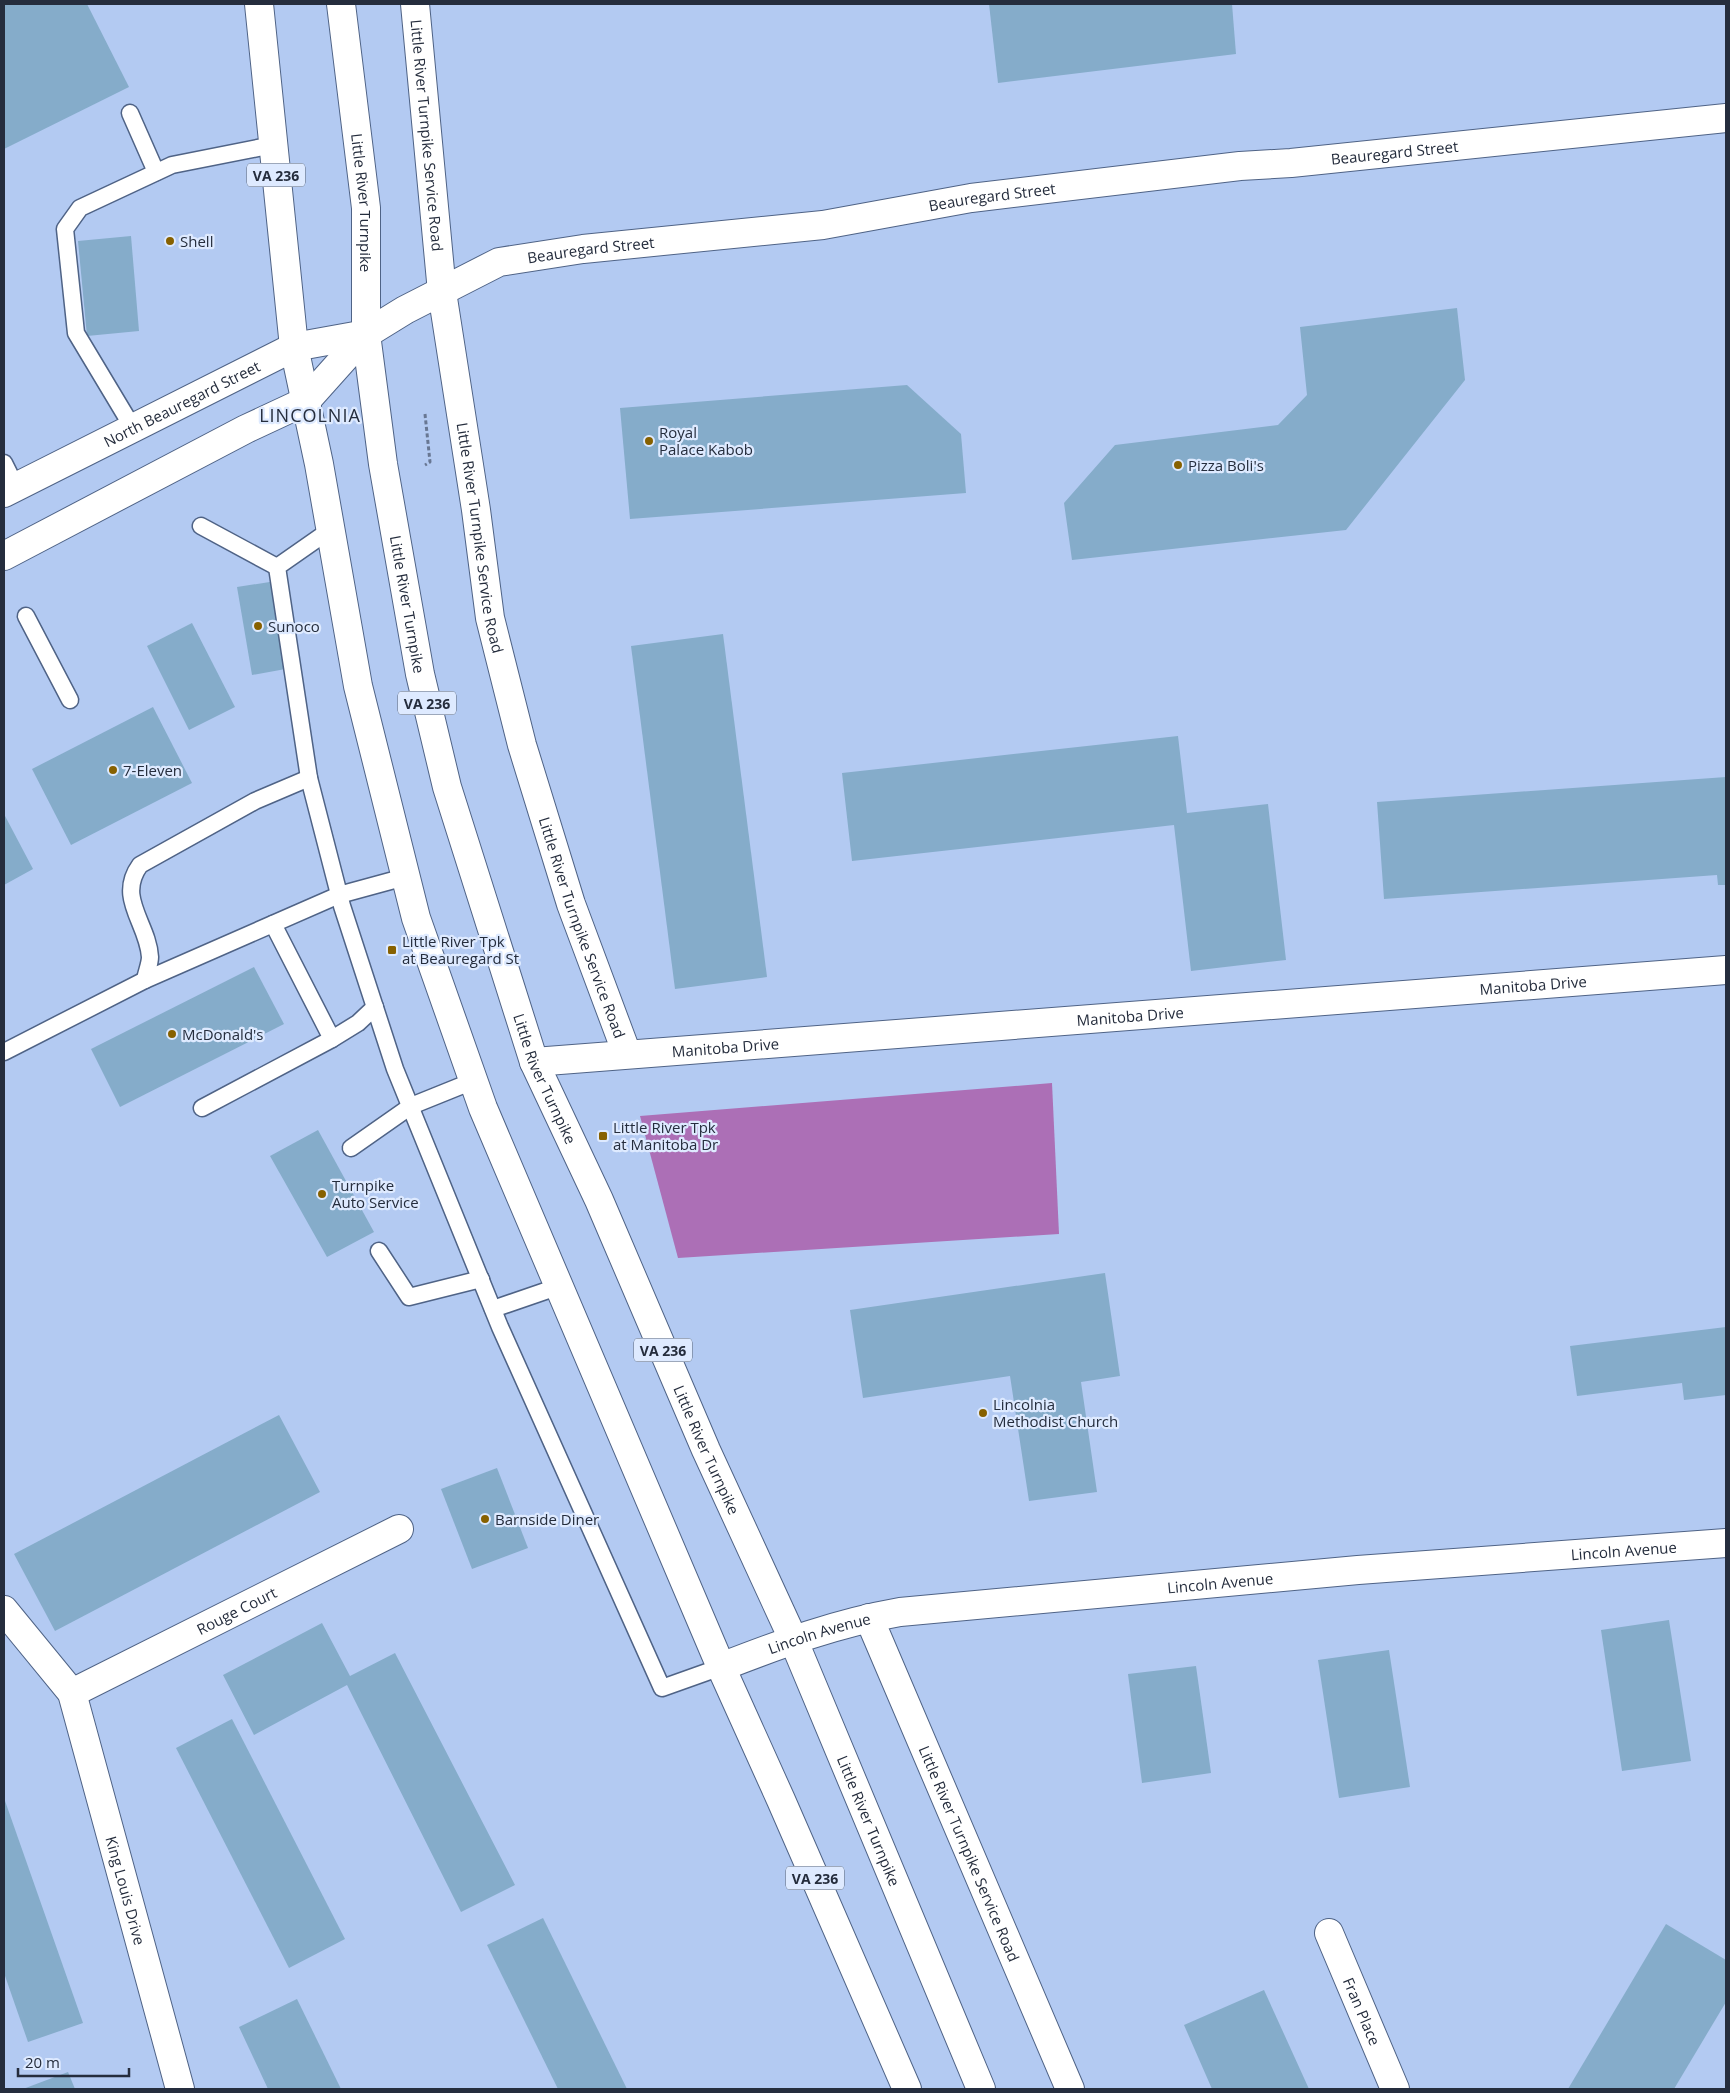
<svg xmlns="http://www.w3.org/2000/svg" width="1730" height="2093" font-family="'Open Sans',sans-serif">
	<rect width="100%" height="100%" fill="#b3caf2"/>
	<polygon fill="#ac6fb6" points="1052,1083 1059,1234 678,1258 640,1116"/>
	<g fill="#85acca">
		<polygon points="4,4 87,4 129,87 4,149"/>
		<polygon points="989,4 1232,4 1236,54 998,83"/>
		<polygon points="131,236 139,331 87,336 78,241"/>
		<polygon points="1457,308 1465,380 1346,530 1072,560 1064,503 1115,445 1278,425 1307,395 1300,327"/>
		<polygon points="907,385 961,434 966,493 630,519 620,408"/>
		<polygon points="276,581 291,668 252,675 237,587"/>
		<polygon points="192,623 235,707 189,730 147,646"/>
		<polygon points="723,634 767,977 675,989 631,646"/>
		<polygon points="153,707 192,783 71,845 32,769"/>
		<polygon points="1178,736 1187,813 1268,804 1286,960 1191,971 1174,825 852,861 842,773"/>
		<polygon points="1726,777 1726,885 1718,885 1717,875 1384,899 1377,802"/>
		<polygon points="4,814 33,869 4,885"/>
		<polygon points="254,967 284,1024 120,1107 91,1049"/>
		<polygon points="318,1130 374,1232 327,1257 270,1156"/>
		<polygon points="1105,1273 1120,1376 1081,1382 1097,1492 1029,1501 1010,1376 863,1398 850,1310"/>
		<polygon points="1726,1327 1726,1395 1684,1400 1682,1383 1577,1396 1570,1346"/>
		<polygon points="279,1415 320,1492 55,1631 14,1554"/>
		<polygon points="497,1468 528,1548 472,1569 441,1489"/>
		<polygon points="1669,1620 1691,1761 1622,1771 1601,1630"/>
		<polygon points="322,1623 350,1676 395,1653 515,1885 461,1912 347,1685 254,1735 223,1675"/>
		<polygon points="1389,1650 1410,1787 1339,1798 1318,1660"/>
		<polygon points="1196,1666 1211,1773 1142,1783 1128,1674"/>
		<polygon points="232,1719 345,1939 289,1968 176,1748"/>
		<polygon points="4,1798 83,2023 28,2042 4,1973"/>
		<polygon points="543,1918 627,2089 558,2089 487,1945"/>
		<polygon points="1666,1924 1726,1960 1726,2002 1674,2089 1568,2089"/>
		<polygon points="1264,1990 1309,2089 1212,2089 1184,2025"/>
		<polygon points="297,1999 341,2089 268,2089 239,2027"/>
		<polygon points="68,2072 75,2089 23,2089"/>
	</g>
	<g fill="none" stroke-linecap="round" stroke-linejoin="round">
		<defs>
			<g id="lane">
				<polyline points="130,113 156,172"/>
				<polyline points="133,428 76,333 65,229 80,208 172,165 273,145"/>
				<polyline points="4,463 16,487"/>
				<polyline points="201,526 277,567"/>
				<polyline points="330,530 277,567 309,778 342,906 395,1069 500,1327 662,1688 721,1667"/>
				<polyline points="26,616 70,700"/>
				<path d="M309,778L255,801L140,865C116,898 148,923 150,957C150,964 146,973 145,980L339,895L405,877"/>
				<polyline points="273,924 332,1039"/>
				<polyline points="4,1052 145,980"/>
				<polyline points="202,1108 332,1039 358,1023 375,1007"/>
				<polyline points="351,1148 411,1106 473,1081"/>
				<polyline points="379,1251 409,1297 481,1279"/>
				<polyline points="493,1309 560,1286"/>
			</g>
			<g id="street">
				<path id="s1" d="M415,4L442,292L476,510L490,618L522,745L571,904L627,1054"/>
				<path id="s2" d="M366,334L405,310L499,262L583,249L823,225L971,198L1240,166L1291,163L1726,118"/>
				<path id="s3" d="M534,1062L1726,970"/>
				<path id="s4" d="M4,1610L72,1693L180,2089"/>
				<path id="s5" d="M869,1618L1070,2089"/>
				<path id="s6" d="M721,1667C780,1644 837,1623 900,1612L1358,1570L1726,1543"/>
				<path id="s7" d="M72,1693L399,1529"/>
				<path id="s8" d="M1329,1933L1395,2089"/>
			</g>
			<g id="secondary">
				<path id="s9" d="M4,493L294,347L366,334"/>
				<polyline points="4,556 246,429 306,401 366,334"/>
			</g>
			<g id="primary">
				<polyline points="259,4 294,347 319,464 358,686 416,918 483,1108 721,1667 781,1800 907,2089"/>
				<path id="s10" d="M341,4L366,208V334L383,464L420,674L447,787L534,1062L599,1200L706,1450L793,1639L981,2089"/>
			</g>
		</defs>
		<use href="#lane" stroke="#4f6386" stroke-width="19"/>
		<use href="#street" stroke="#4f6386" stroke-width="30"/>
		<use href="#secondary" stroke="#4f6386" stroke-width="30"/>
		<use href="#primary" stroke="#4f6386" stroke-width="30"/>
		<polyline stroke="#687793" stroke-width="3" stroke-dasharray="4 2.5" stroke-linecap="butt" points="425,414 430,462 425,465"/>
		<use href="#lane" stroke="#fff" stroke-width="16"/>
		<use href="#street" stroke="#fff" stroke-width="28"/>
		<use href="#secondary" stroke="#fff" stroke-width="28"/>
		<use href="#primary" stroke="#fff" stroke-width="28"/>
	</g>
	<g fill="#876100" stroke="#deeaff" stroke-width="2">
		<circle cx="170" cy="241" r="5"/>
		<circle cx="649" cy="441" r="5"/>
		<circle cx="1178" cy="465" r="5"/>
		<circle cx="258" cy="626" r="5"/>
		<circle cx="113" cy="770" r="5"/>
		<rect x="387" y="945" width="10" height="10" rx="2.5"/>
		<circle cx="172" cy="1034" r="5"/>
		<rect x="598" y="1131" width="10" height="10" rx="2.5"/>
		<circle cx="322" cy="1194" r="5"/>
		<circle cx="983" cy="1413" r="5"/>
		<circle cx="485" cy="1519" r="5"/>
	</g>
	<g text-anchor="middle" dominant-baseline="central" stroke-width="4.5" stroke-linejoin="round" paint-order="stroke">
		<g fill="#deeaff" stroke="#5c6677" stroke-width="1">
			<rect x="247" y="163.5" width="58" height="23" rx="4"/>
			<rect x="398" y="691.5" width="58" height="23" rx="4"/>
			<rect x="634" y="1338.5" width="58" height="23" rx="4"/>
			<rect x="786" y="1866.5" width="58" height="23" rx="4"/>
		</g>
		<g font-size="14" font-weight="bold" fill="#252d3d">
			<text x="276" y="175">VA 236</text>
			<text x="427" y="703">VA 236</text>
			<text x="663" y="1350">VA 236</text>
			<text x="815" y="1878">VA 236</text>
		</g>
		<g font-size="15" fill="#252d3d" stroke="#deeaff">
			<text stroke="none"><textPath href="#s1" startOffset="132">Little River Turnpike Service Road</textPath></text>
			<text stroke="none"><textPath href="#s2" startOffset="1054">Beauregard Street</textPath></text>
			<text stroke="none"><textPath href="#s2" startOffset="649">Beauregard Street</textPath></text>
			<text stroke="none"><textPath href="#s10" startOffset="200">Little River Turnpike</textPath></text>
			<text stroke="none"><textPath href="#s2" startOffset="244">Beauregard Street</textPath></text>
			<text stroke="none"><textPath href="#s9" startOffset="199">North Beauregard Street</textPath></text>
			<text stroke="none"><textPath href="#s1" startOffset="538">Little River Turnpike Service Road</textPath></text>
			<text stroke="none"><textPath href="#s10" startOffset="605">Little River Turnpike</textPath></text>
			<text stroke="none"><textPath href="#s1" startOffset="942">Little River Turnpike Service Road</textPath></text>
			<text stroke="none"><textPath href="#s3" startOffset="1002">Manitoba Drive</textPath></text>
			<text stroke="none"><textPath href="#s3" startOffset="598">Manitoba Drive</textPath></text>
			<text stroke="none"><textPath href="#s3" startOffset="192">Manitoba Drive</textPath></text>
			<text stroke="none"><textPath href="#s10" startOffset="1100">Little River Turnpike</textPath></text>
			<text stroke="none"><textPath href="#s10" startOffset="1505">Little River Turnpike</textPath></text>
			<text stroke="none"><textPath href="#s6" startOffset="914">Lincoln Avenue</textPath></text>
			<text stroke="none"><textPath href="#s6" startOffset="509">Lincoln Avenue</textPath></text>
			<text stroke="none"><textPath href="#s7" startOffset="184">Rouge Court</textPath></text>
			<text stroke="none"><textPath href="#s6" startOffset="104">Lincoln Avenue</textPath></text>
			<text stroke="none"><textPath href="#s10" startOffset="1910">Little River Turnpike</textPath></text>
			<text stroke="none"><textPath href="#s5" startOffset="256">Little River Turnpike Service Road</textPath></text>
			<text stroke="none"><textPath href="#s4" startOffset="312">King Louis Drive</textPath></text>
			<text stroke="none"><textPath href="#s8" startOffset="85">Fran Place</textPath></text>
		</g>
		<g font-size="15" fill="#252d3d" stroke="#deeaff" text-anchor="start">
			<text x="180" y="241">Shell</text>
			<text x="659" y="432">Royal<tspan x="659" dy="17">Palace Kabob</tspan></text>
			<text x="1188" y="465">Pizza Boli's</text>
			<text x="268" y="626">Sunoco</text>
			<text x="123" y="770">7-Eleven</text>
			<text x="402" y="941">Little River Tpk<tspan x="402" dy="17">at Beauregard St</tspan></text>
			<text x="182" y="1034">McDonald's</text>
			<text x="613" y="1127">Little River Tpk<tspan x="613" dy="17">at Manitoba Dr</tspan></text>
			<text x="332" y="1185">Turnpike<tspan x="332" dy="17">Auto Service</tspan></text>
			<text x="993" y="1404">Lincolnia<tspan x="993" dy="17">Methodist Church</tspan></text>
			<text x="495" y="1519">Barnside Diner</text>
		</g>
		<g font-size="18" letter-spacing="1" fill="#252d3d" stroke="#deeaff">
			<text x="310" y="415">LINCOLNIA</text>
		</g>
	</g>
	<rect width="1730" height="2093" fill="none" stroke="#252d3d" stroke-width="10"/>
	<path d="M18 2068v8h111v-8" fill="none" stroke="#252d3d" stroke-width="2.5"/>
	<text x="25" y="2068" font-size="15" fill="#252d3d" stroke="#deeaff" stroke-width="4" paint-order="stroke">20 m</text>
</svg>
